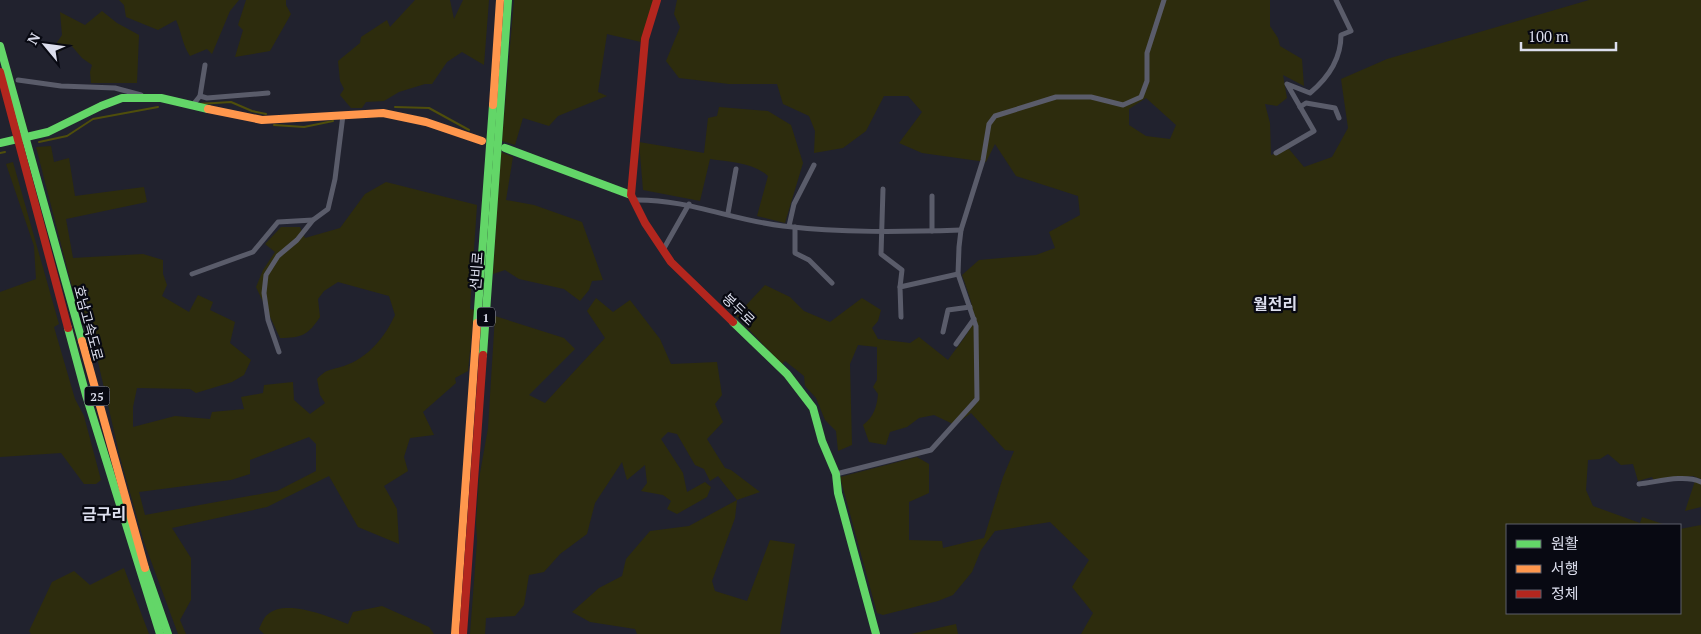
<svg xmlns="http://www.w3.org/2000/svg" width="1701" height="634" font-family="'PT Serif','Noto Sans KR',serif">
	<rect width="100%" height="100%" fill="#21222e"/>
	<g fill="#2d2c0d" fill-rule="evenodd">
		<path d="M119,0H239L230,11L212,54L207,49L190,56C182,44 182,33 176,20L158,30L126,17L124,5Z"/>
		<polygon points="246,0 286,0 286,5 291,14 270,51 235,57 243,30 238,25"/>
		<polygon points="415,0 450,0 454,19 463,0 489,0 484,65 462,52 447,62 432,84 425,84 399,92 384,101 366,102 362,108 351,108 340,95 344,89 340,81 338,61 360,43 361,37 387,20 390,27"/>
		<polygon points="514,0 654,0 641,42 607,34 598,92 607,96 558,116 549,126 523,118 515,145 502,141"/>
		<path d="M677,0H1270V26L1278,38L1280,46L1302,59L1304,86L1283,75L1287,98L1277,106L1265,104L1270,123L1271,155L1289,149L1304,167L1332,157L1348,128L1341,79L1387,59L1589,0H1701V479L1693,476L1654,480L1652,477L1638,481L1633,464L1621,465L1608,454L1600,459L1588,460L1586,490L1593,506L1640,523L1642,517L1666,525H1507V613H1680V529L1701,525V634H1081L1093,613L1072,587L1089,560L1050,522L995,531L981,550L972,572L953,595L938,601L883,615L877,613L840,477L917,457L929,464V493L909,502V540L942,541L943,548L984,538L1003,477L1014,451L1005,450L971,413L955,425L934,415L919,418L907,427L890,432L886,445L869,442L863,425C874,417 877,406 878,394L873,387L877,380V347L858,345L850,364L852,445L838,451L836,431L825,420L816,398L805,386L804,376L785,361L782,364L736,316L765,285L790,297L804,311L830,322L862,298L881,310L878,321L872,328L878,339L910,343L919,337L948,360C979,318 979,324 962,275L979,260L1036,255L1055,248L1049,232L1080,215L1078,196L1016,176L995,144L986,162L922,153L899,143L922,112L908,96H884L866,131L843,148L814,153L815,131L809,116L783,104L777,84H729L679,78L666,61L680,27L674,14ZM1146,98L1176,125L1170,139L1146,136L1129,125V109Z"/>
		<polygon points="102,11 117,23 139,35 137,83 91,83 90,72 92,65 82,58 70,44 58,53 50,53 62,35 60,12 85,25"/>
		<path d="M719,107L768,111L791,125L803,163L785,223L757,216L768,176C752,162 730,162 710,159L700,201L643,190L639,142L704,153L708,118L717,116Z"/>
		<path d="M51,146L54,162L69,158L75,196L144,187L147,202L66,219L73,258L143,254L163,260V274L167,285L162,296L189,312L198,295L213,302L210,310L235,322L230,343L251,360L244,375L232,382L196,393L190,389L137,388L133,407V427L175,416L210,419L212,412L244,409L241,397L263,393L264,385L293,382L294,400L310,414L325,403L320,395L317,379C328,368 329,371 344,366C368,358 385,337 395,315L389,296L338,282L324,291L318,299L320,317C308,335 302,338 280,338L256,287L263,270L275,252L265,244L281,227H300L305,238L340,228L365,194L386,182L477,205L470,309L474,310L468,371L455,378L456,383L423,412L434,435L410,438L404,457L408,471L384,486L397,509L399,544L358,527L329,476L267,507L172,528L191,558V600L180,620L186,634H178L144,542L120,457L98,362L71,283L36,147ZM309,437L316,444V471L277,491L145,515L139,492L231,480L250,474V460Z"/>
		<polygon points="501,152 513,157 506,200 534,205 582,222 603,280 592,281 589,290 580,301 564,289 519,279 505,270 493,274"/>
		<polygon points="13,162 59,324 54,327 75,399 84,416 101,480 96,484 84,484 61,453 0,457 0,292 36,279 34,246 6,164"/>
		<polygon points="596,298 613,312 630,300 660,339 671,364 717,362 722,395 715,404 723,422 707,439 725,468 731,470 760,492 737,500 735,518 712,581 715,591 747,601 770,540 795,544 780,634 637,634 635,629 590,622 572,612 599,588 622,576 626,559 650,531 689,526 737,500 718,476 710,481 704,469 695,465 677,434 668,432 661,439 683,473 687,492 705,482 711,487 707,497 677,514 667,509 671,501 663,495 641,491 647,483 645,465 627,480 622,462 595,503 587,534 560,554 544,572 529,575 524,605 515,616 486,618 485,634 470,634 477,541 476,523 479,479 488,428 495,316 564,338 575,349 529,395 545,403 605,338 587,311"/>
		<polygon points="1695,481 1701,484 1701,507 1685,511"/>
		<polygon points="124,568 149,634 31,634 29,631 52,582 74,571 90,585"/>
		<path d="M382,606L429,627L434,634H264L259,629C261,625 264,617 267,615C286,598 328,617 348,624L353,612Z"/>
		<polygon points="956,624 958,634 911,634"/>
	</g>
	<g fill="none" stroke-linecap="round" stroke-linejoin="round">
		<g stroke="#4f4e0b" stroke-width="2">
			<polyline points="198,104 231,102 252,111 266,114"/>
			<polyline points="395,107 429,108 469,130"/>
			<polyline points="274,125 304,127 333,121"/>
			<polyline points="39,142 67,136 93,119 158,107"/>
			<polyline points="0,153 5,152"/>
		</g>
		<g stroke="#5a5c6a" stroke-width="5">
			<polyline points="18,80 61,86 115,88 141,95"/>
			<polyline points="200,96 207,98 268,93"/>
			<polyline points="192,106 200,96 205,65"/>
			<polyline points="1300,107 1306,103 1335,108 1339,118"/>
			<path d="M1276,153L1314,131L1287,84L1310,93C1328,78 1341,60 1341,35L1351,31L1336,0"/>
			<polyline points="883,189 881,254 902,270 900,287"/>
			<path d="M634,200C688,199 731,220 783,226C842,233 902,232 961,230"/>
			<polyline points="728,213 736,169"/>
			<polyline points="789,226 794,204 814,165"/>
			<polyline points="795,227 795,253 809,260 832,283"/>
			<polyline points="932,231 932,196"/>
			<polyline points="663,250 689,204"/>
			<polyline points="192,274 253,252 278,222 313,220"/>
			<polyline points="901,317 900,287 958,274"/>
			<polyline points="943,332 948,310 970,307"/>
			<polyline points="956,344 974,319"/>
			<polyline points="279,352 268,320 264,293 266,275 278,256 297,240 313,220 328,209 335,179 343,115"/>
			<polyline points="836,474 931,450 977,399 976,326 958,274 959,247 961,230 983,160 989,124 995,116 1056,97 1091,97 1123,105 1141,97 1147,81 1147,53 1164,0"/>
			<path d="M1639,484C1657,482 1684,474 1701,482"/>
		</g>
		<g stroke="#63d668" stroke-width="8">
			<polyline points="0,46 82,341"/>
			<polyline points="0,143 48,132 101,106 122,98 161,98 208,109"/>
			<polyline points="505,148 631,195"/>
			<polyline points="733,322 787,374 813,408 822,441 836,474 838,493 876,634"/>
			<polyline points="477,323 493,105"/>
			<polyline points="68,328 86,395 160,634"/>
			<polyline points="483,355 508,0"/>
			<polyline points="145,568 168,634"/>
		</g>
		<g stroke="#ff974d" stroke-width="8">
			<polyline points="493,105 500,0"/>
			<polyline points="208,109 262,120 383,113 426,122 482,141"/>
			<polyline points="82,341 145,568"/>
			<polyline points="455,634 477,323"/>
		</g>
		<g stroke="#b3261e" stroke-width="8">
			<polyline points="657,0 645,39 631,195 645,223 671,262 733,322"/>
			<polyline points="0,72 68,328"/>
			<polyline points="463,634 483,355"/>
		</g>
	</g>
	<g text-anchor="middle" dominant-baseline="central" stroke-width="4.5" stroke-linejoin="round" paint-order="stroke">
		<g fill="#080912" stroke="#9c9eab" stroke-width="1">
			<rect x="477" y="307.5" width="18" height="19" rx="4"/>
			<rect x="84.5" y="386.5" width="25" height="19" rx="4"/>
		</g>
		<g font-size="12" font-weight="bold" fill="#dcdeed">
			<text x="486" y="317">1</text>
			<text x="97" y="396">25</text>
		</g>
		<g font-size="14" fill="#dcdeed" stroke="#080912">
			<text transform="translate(476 271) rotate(-86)">선비로</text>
			<text transform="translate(739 309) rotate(44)">봉두로</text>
			<text transform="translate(89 323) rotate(75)">호남고속도로</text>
		</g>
		<g font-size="16" font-weight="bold" fill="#dcdeed" stroke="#080912">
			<text x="1275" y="304">월전리</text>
			<text x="104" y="514">금구리</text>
		</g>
	</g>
	<rect x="1506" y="524" width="175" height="90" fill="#080912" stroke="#5d5e6a"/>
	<rect x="1516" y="540" width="25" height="8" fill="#63d668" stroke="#5d5e6a"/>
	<text x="1551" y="549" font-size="15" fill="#dcdeed">원활</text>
	<rect x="1516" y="565" width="25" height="8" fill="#ff974d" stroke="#5d5e6a"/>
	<text x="1551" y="574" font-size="15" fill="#dcdeed">서행</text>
	<rect x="1516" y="590" width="25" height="8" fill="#b3261e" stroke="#5d5e6a"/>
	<text x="1551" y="599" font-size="15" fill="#dcdeed">정체</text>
	<g transform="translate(45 45) rotate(299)" stroke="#080912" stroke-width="4" paint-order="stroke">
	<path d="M0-4L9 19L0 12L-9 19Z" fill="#dcdeed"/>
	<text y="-8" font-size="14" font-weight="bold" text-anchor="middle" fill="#dcdeed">N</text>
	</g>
	<path d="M1521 42v8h95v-8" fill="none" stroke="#dcdeed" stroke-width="2.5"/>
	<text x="1528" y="42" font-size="15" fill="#dcdeed" stroke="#080912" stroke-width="4" paint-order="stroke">100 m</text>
</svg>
